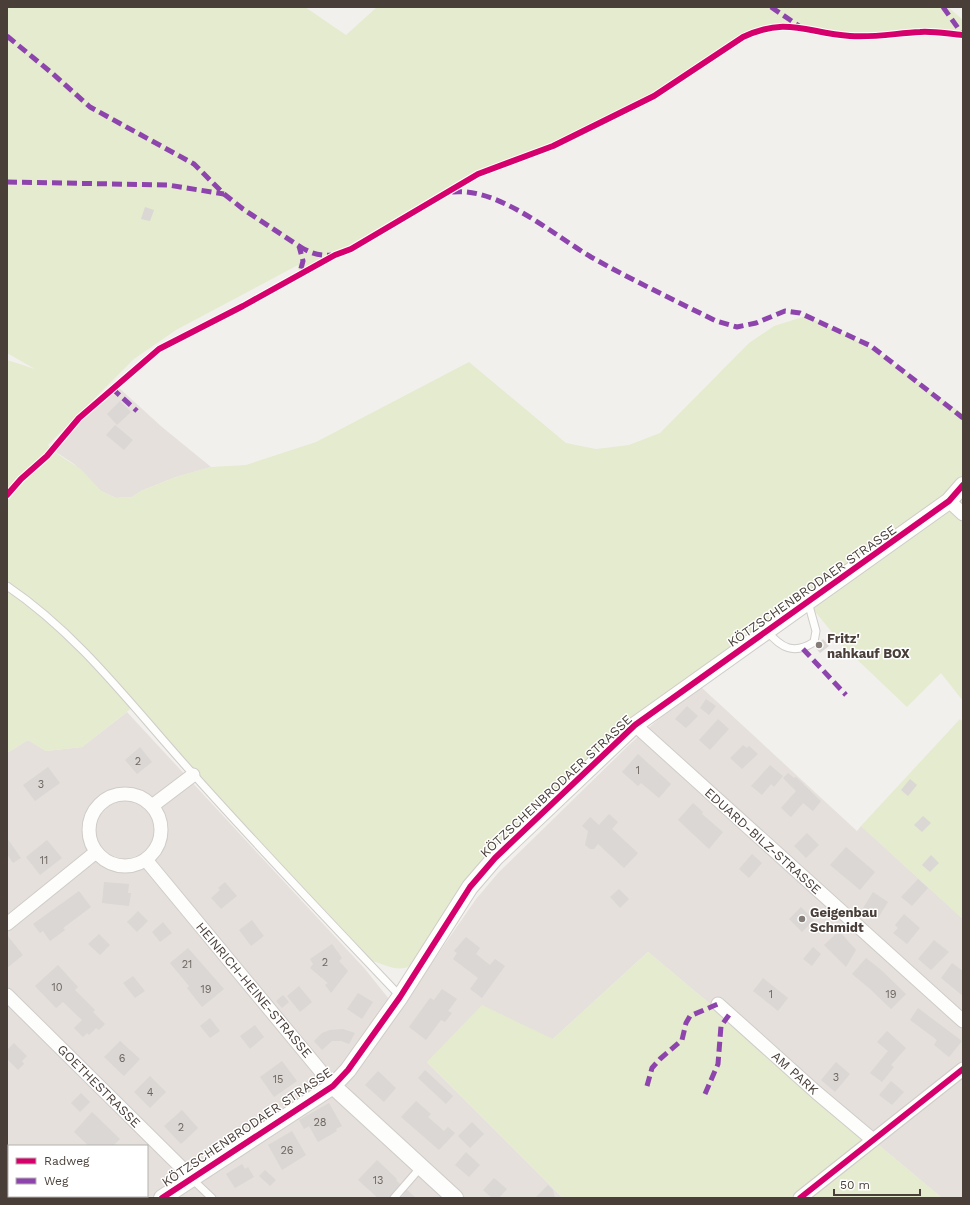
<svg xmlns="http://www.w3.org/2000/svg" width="970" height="1205" font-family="'Work Sans',sans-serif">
	<rect width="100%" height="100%" fill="#f2f0ed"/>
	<g fill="#e5e0db" fill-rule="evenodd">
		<polygon points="119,388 162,427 211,467 176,477 141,491 132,497 116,498 101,491 74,464 53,450 80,422"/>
		<path d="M700,686L857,831L861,826L963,919V1198H942L648,952L553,1039L427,1062L563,1198H7V753L28,740L46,751L82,747L127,712L365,969L389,999L400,1009L476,899L498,873L631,743L682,699ZM9,1146H147V1196H9Z"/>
	</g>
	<g fill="#e5ebce">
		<path d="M7,7H305L346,35L377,7H948L963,20V35C949,34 934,31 920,32C897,33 873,38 850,36C806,33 788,16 743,37L654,96L553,146L478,174L351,249L335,255L299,276L298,265L176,330L134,359L48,445L59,455L82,470L101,491L116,498L132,497L141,491L176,477L211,467L246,465L316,442L469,362L566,443L596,449L629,445L660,433L749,343L774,326L806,316L845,334L877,352L963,414V476L942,498L805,598L532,818L412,965C399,973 386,965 372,961L133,707L82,747L46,751L28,740L7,753V360L35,369L7,353Z"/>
		<polygon points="963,495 963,701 941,673 907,707 844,647 813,609 933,521"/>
		<polygon points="960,719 963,722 963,919 861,826"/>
		<polygon points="648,952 942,1198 563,1198 427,1062 482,1005 553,1039"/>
	</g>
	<g fill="#dad7d4">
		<polygon points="145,207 154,210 150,221 141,219"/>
		<polygon points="120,401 131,412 117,425 107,414"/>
		<polygon points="115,425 133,440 124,450 106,435"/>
		<polygon points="823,639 829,646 820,653 815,647"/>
		<polygon points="706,699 716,706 709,715 700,708"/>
		<polygon points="687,706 698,716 686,728 675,719"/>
		<polygon points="718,719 729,729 710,750 699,740"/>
		<polygon points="743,745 747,748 749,746 758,754 742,769 730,758"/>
		<polygon points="140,747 152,762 137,774 125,760"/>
		<polygon points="638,754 671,784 659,798 641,783 638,786 622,772"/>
		<polygon points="770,765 783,776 774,787 771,784 762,795 751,786"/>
		<polygon points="48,767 60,783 35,801 23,785"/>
		<polygon points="788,773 794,778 796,777 821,801 813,811 803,803 791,817 781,808 796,791 783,778"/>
		<polygon points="910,779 917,785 908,796 901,790"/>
		<polygon points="693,803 703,812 702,814 723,832 709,849 678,820"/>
		<polygon points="609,814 618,822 612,829 638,853 624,868 598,844 594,849 590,849 585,845 588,831 582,826 590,817 599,825"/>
		<polygon points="923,816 931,823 922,832 914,825"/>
		<polygon points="807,833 819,845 806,858 794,846"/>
		<polygon points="7,838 21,858 13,863 7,854"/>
		<polygon points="47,840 62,858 40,875 26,857"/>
		<polygon points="846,847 875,872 860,890 830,865"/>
		<polygon points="752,854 762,863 749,878 739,869"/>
		<polygon points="931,855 939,863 930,872 922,865"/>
		<polygon points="918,879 928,888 912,906 901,897"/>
		<polygon points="104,882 129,884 128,893 131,893 129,906 102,903"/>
		<polygon points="225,882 237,896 221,909 211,898 220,890 218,888"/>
		<polygon points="619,889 629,899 620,908 610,897"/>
		<polygon points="79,891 91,907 63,928 65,930 50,941 43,931 40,933 33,924"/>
		<polygon points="873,892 888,902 878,918 863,908"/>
		<polygon points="801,907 814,920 802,932 789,919"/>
		<polygon points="138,911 148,921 137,932 127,922"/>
		<polygon points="904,914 920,928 907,944 893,933 898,928 895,925"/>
		<polygon points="252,920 264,936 251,946 239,930"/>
		<polygon points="163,922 172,933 160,942 152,932"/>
		<polygon points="839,931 856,950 846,967 824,945"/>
		<polygon points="99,934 110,945 100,955 88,944"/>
		<polygon points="7,935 23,955 7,968"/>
		<polygon points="466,937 480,948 476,954 490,965 495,959 505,966 482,998 470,989 478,978 453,959 457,953 454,951"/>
		<polygon points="934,940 949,952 931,970 918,959"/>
		<polygon points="332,944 342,958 339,961 348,971 331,993 325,985 328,983 310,968 313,964 310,959"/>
		<polygon points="813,947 821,954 812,966 803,959"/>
		<polygon points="188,948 224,989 202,1007 187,988 189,986 170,963"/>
		<polygon points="866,958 880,969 906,994 891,1009 869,988 852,974"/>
		<polygon points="952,963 963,971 963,996 941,978"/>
		<polygon points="58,965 78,987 75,990 95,1010 93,1012 105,1024 99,1030 96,1028 89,1035 87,1033 83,1037 74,1028 82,1020 63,1002 56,1008 35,986"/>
		<polygon points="133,976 145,991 135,998 123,983"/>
		<polygon points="763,978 788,998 778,1011 753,991"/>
		<polygon points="299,986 312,1002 300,1012 287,996"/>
		<polygon points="442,989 457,999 448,1011 452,1013 445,1022 441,1020 426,1040 409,1027 430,998 434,1000"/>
		<polygon points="358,993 373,1002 362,1019 347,1009"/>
		<polygon points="283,995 289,1002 282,1008 276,1001"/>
		<polygon points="918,1008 962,1041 949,1057 934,1045 937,1040 910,1020"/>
		<polygon points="210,1018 220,1031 210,1038 200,1026"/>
		<polygon points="255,1025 264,1037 250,1049 240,1036"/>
		<polygon points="343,1029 355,1033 349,1044 341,1041 332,1041 322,1050 314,1041 322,1033 330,1030"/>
		<polygon points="887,1031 906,1048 891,1065 894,1067 882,1082 870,1073 888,1051 877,1042"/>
		<polygon points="120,1041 140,1059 124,1076 104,1057"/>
		<polygon points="14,1043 27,1056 22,1061 24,1064 18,1070 7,1059 7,1050"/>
		<polygon points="282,1061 297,1081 274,1097 260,1077"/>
		<polygon points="836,1062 850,1074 835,1092 821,1080"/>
		<polygon points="425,1070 453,1096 446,1104 418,1078"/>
		<polygon points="378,1071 396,1088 384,1102 365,1085"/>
		<polygon points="150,1076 166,1092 150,1108 134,1092"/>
		<polygon points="891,1081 904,1092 892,1105 879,1095"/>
		<polygon points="81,1093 90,1102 80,1112 71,1103"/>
		<polygon points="416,1101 431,1114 428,1117 444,1131 448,1127 455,1133 439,1150 401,1117"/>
		<polygon points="329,1103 342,1126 336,1129 337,1131 318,1142 309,1126 304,1129 299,1120"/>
		<polygon points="182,1110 198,1128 181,1144 164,1126"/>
		<polygon points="92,1112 120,1139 113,1146 89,1146 74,1132"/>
		<polygon points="472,1122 484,1134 470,1148 458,1136"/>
		<polygon points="292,1131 306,1155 282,1170 268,1145"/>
		<polygon points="466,1152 480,1165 469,1177 455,1165"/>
		<polygon points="377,1160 397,1179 396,1180 400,1184 389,1198 378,1198 358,1180"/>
		<polygon points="242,1164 245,1169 248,1167 254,1177 235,1188 226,1174"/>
		<polygon points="265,1170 276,1180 270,1186 259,1176"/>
		<polygon points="494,1178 507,1189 499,1198 492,1198 483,1190"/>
		<polygon points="548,1185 553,1190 555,1198 535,1198"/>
		<polygon points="407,1190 416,1198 401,1198"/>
	</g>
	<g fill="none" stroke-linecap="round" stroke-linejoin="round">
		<defs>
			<g id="service">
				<path d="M7,586C81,636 134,709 194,775C261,850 331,923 400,996"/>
				<path d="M767,631C781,648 794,655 814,642L816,631L808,602"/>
				<polyline points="191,1178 212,1198"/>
				<polyline points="55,1196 57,1198"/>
				<polyline points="394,1198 421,1167"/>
			</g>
			<g id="minor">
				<polyline points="949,501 963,514"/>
				<polyline points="635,725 963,1021"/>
				<circle cx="125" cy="830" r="36"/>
				<polyline points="152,806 193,775"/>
				<polyline points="146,860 333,1086"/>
				<polyline points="7,924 96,852"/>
				<polyline points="7,995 191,1177"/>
				<polyline points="718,1004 816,1092 873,1140"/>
				<polyline points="800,1198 963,1069"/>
			</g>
			<g id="tertiary">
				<polyline points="333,1086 455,1198"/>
				<polyline points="162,1198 333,1086 348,1070 400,997 470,887 495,858 635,725 949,501 963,485"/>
			</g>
		</defs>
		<use href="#service" stroke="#cfccc9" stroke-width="9"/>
		<use href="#minor" stroke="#cfccc9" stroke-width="15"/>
		<use href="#tertiary" stroke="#cfccc9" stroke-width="18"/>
		<use href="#service" stroke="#fdfdfc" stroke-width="7"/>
		<use href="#minor" stroke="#fdfdfc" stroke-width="13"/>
		<use href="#tertiary" stroke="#fdfdfc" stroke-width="16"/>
		<g stroke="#8e44ad" stroke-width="5" stroke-dasharray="10 5" stroke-linecap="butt">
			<polyline points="771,7 799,26"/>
			<polyline points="943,7 963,35"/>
			<polyline points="7,36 53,74 90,107 194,164 224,194 243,209 299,246 303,261 299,276"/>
			<polyline points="7,182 168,185 224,194"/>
			<path d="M452,192C499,187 552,234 591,257C632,280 674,300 716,321L737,327L756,323L785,311L800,313L871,346L963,418"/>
			<path d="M299,246C310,253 319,256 331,255"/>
			<polyline points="114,387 116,392 137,411"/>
			<polyline points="803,649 846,695"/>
			<polyline points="647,1086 652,1068 660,1059 682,1040 686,1023 690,1016 718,1004"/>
			<polyline points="705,1094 718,1064 721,1026 729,1015"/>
		</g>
		<defs>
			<g id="cycleway">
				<path d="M7,495L21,479L47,456L79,418L159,349L243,306L335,255L351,249L478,174L553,146L654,96L743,37C788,16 806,33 850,36C874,38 897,33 920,32C934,31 949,34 963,35"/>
				<polyline points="162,1198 333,1086 348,1070 400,997 470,887 495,858 635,725 949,501 963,485"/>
				<polyline points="800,1198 963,1069"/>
			</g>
		</defs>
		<use href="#cycleway" stroke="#fff" stroke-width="8"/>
		<use href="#cycleway" stroke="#d6006c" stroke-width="6"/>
	</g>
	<g fill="#847d77" stroke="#fff" stroke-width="1.5">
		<circle cx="819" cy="645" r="4"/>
		<circle cx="802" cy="919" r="4"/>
	</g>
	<g text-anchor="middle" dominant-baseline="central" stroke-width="3" stroke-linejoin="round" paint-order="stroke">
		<g font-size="11" fill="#6f6660">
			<text x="138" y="761">2</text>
			<text x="638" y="770">1</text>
			<text x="41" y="784">3</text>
			<text x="44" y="860">11</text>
			<text x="325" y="962">2</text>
			<text x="187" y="964">21</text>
			<text x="57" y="987">10</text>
			<text x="206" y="989">19</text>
			<text x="771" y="994">1</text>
			<text x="891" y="994">19</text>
			<text x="122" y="1058">6</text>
			<text x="836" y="1077">3</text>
			<text x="278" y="1079">15</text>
			<text x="150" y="1092">4</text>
			<text x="320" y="1122">28</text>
			<text x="181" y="1127">2</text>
			<text x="287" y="1150">26</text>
			<text x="378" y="1180">13</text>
		</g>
		<g font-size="13" fill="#493f38" stroke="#fff">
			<text transform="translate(812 586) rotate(-35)">KÖTZSCHENBRODAER STRASSE</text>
			<text transform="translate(556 786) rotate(-43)">KÖTZSCHENBRODAER STRASSE</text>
			<text transform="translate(763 841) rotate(42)">EDUARD-BILZ-STRASSE</text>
			<text transform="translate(254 990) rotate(50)">HEINRICH-HEINE-STRASSE</text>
			<text transform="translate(795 1073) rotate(42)">AM PARK</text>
			<text transform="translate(99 1086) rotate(45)">GOETHESTRASSE</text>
			<text transform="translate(247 1127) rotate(-34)">KÖTZSCHENBRODAER STRASSE</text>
		</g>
		<g font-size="13" font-weight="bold" fill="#493f38" stroke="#fff" text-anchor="start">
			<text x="827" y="638">Fritz'<tspan x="827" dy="15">nahkauf BOX</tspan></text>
			<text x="810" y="912">Geigenbau<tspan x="810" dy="15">Schmidt</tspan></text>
		</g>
	</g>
	<rect width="970" height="1205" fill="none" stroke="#493f38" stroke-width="16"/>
	<rect x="8" y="1145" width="140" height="52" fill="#ffffff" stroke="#b6b2af"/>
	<rect x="16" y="1158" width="20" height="6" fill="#d6006c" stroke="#b6b2af"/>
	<text x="44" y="1165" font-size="12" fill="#493f38">Radweg</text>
	<rect x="16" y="1178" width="20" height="6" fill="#8e44ad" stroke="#b6b2af"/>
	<text x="44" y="1185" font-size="12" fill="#493f38">Weg</text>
	<path d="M834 1189v6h86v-6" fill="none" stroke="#493f38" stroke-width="2"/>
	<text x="840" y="1189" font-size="12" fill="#493f38" stroke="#ffffff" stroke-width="3" paint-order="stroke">50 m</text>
</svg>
